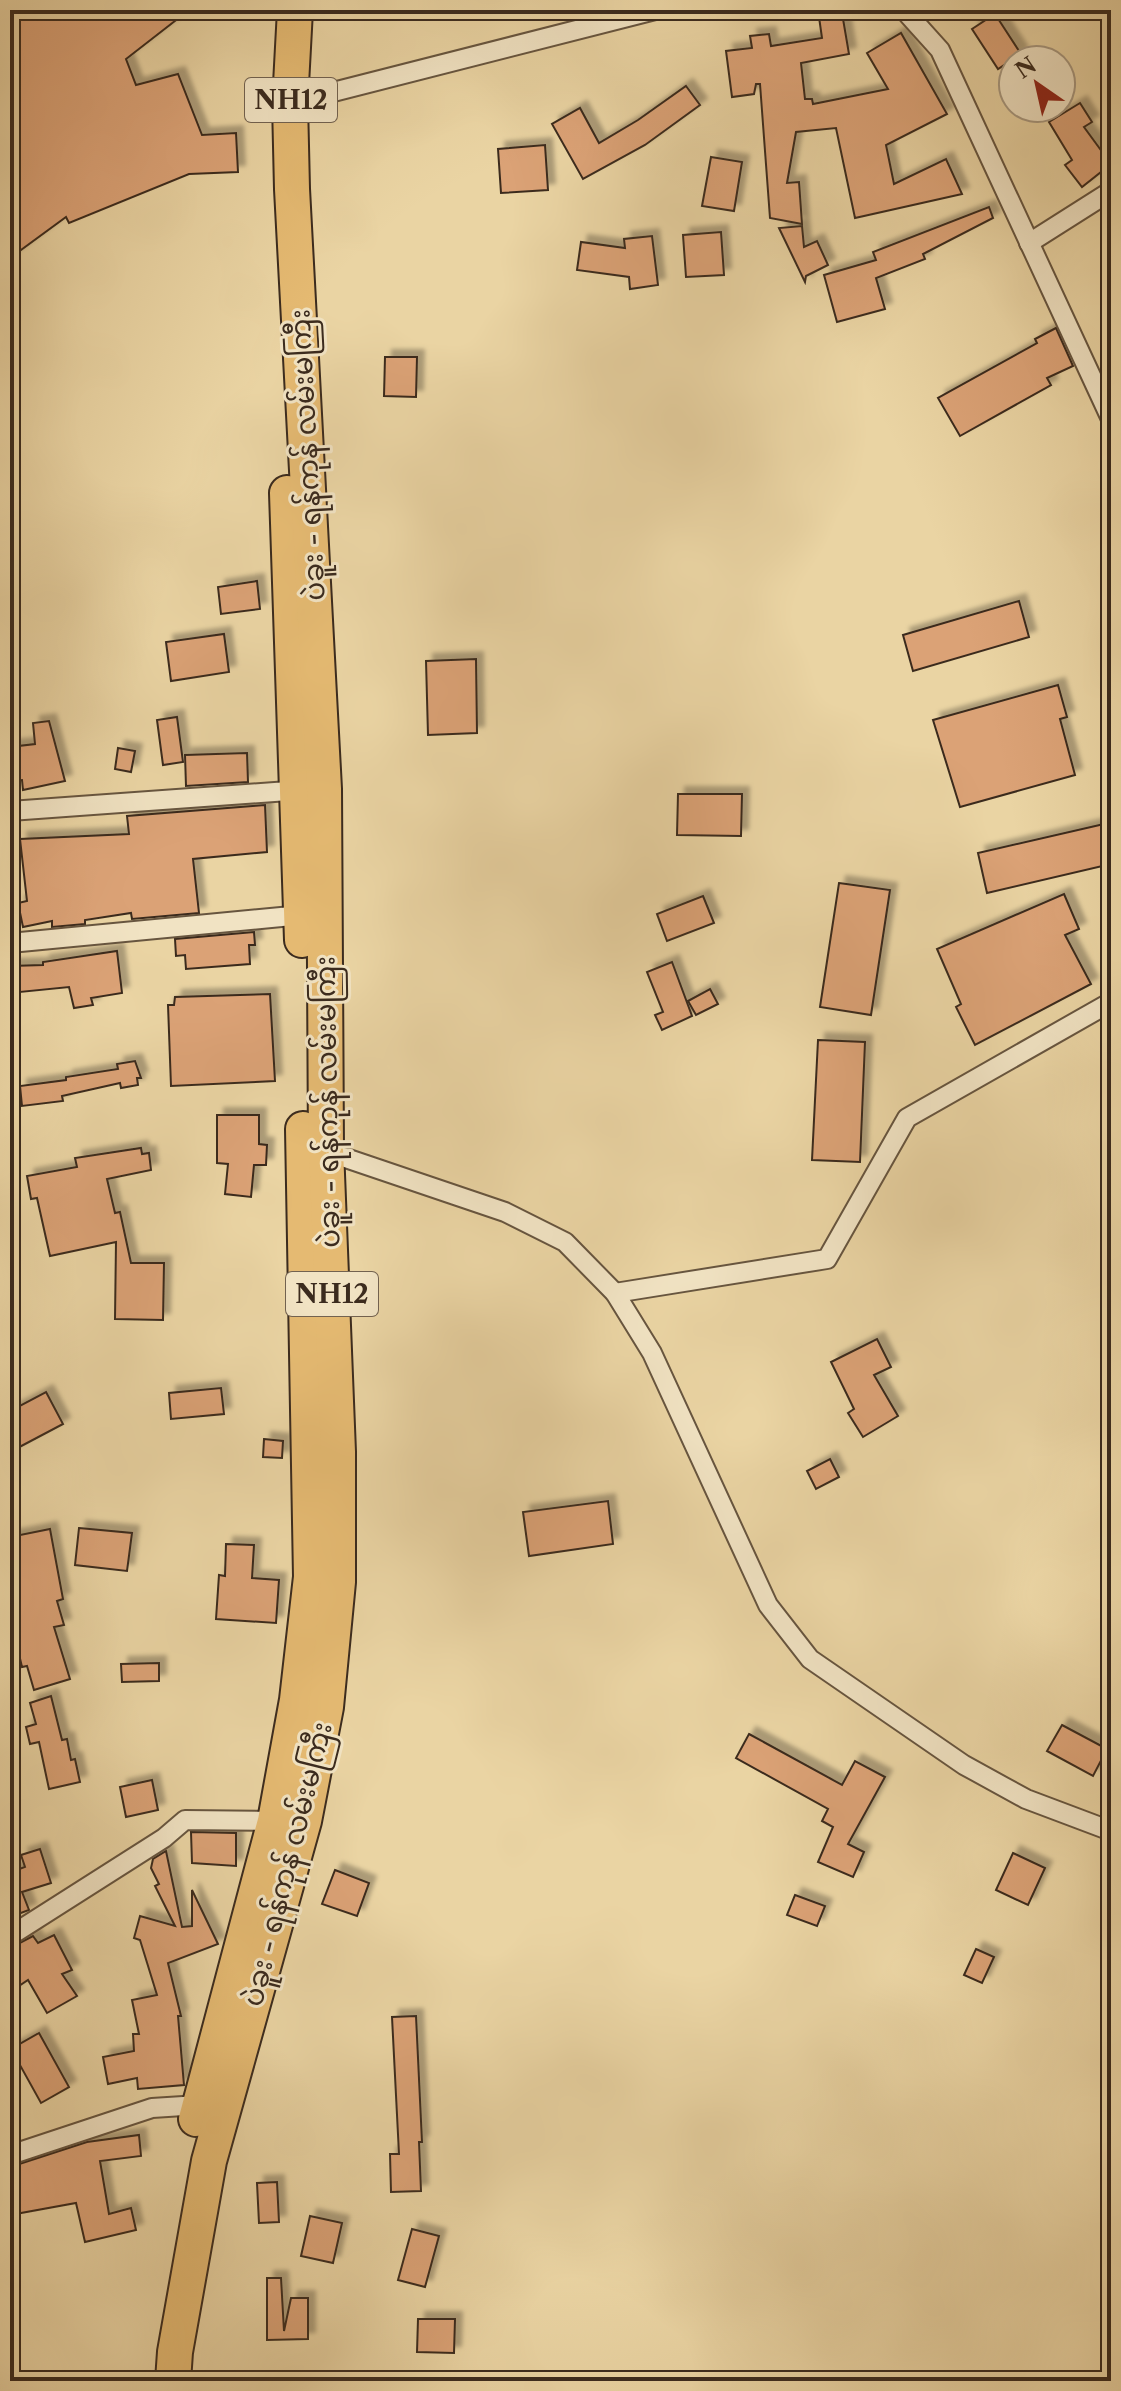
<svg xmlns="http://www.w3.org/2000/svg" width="1121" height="2391" font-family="'Libre Caslon Text','Noto Sans Myanmar',serif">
	<defs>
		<filter id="shadow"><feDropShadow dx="7" dy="-7" stdDeviation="2" flood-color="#0004"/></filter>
	</defs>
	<rect width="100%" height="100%" fill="#ead4a3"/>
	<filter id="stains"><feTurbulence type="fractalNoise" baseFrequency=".0025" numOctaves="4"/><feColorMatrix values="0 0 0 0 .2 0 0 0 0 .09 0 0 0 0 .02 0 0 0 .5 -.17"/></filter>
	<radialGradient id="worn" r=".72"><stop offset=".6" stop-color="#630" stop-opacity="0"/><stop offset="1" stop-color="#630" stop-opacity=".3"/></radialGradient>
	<g fill="#dba276" stroke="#3b2b1e" stroke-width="2" filter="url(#shadow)">
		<polygon points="10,10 189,10 126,59 136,85 178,74 202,135 236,133 238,172 189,174 69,223 66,217 10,258"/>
		<polygon points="842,13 849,54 801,63 805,99 812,99 813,104 888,89 867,53 901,33 947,114 886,145 894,184 946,159 962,194 855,218 836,128 796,132 787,183 799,182 802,224 770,218 760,84 756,84 754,94 732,97 726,51 752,48 750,36 769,34 771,46 822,38 819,17"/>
		<polygon points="995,14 1021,54 998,69 972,29"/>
		<polygon points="686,86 700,105 645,145 583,179 552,124 580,108 599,143 638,120"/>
		<polygon points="1080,103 1092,122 1084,127 1111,164 1082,187 1065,165 1072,160 1049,122"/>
		<polygon points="545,145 548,190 501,193 498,149"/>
		<polygon points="711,157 742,162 734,211 702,206"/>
		<polygon points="989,207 993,218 923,254 925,259 876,278 885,309 837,322 824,275 876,260 873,252"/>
		<polygon points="802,226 804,247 817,241 828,265 806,276 805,282 779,228"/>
		<polygon points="721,232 724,275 686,277 683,235"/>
		<polygon points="652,236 658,285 630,289 629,277 577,270 581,242 625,248 624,239"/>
		<polygon points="1056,328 1073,366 1047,378 1051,385 960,436 938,398 1037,343 1035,339"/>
		<polygon points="385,357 417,357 416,397 384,396"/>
		<polygon points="257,581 260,609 221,614 218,587"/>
		<polygon points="1019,601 1029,637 913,671 903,635"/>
		<polygon points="224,634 229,672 171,681 166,642"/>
		<polygon points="476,659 477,733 428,735 426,661"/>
		<polygon points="1058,685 1067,717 1060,719 1075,775 960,807 933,720"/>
		<polygon points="177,717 183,762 163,765 157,720"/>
		<polygon points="49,721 65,781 23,790 22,780 10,781 10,747 35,744 33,723"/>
		<polygon points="118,748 135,751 131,772 115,769"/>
		<polygon points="247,753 248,782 186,786 185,755"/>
		<polygon points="678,794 742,794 741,836 677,835"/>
		<polygon points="265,805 267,852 193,859 199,913 132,919 131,913 85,920 85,924 52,927 52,921 23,927 18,903 27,901 20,839 129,834 127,816"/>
		<polygon points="1104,824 1111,864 987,893 978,853"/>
		<polygon points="839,883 890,890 871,1015 820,1007"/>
		<polygon points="1064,894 1079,929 1065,935 1091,984 975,1045 956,1007 961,1004 937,949"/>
		<polygon points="703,896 714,923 667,941 657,914"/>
		<polygon points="254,932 255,945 249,945 250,964 186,969 185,955 176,956 175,939"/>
		<polygon points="117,951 122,993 91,998 93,1005 74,1008 69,987 10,993 10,966 43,965 43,962"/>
		<polygon points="672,962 692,1016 662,1030 655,1015 663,1012 647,972"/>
		<polygon points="710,989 718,1004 696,1015 688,1001"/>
		<polygon points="270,994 275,1081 171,1086 168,1005 174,1005 175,997"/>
		<polygon points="818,1040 865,1042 860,1162 812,1160"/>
		<polygon points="135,1061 141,1078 137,1078 138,1085 121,1088 120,1083 62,1096 63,1101 22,1106 20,1086 66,1080 66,1077 118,1069 117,1064"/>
		<polygon points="217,1115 259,1115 259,1144 267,1145 266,1165 254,1165 251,1197 225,1194 228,1164 217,1163"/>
		<polygon points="141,1148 142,1154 149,1153 151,1170 107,1179 115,1213 120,1212 131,1263 164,1263 163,1320 115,1319 116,1242 50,1256 37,1198 31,1199 27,1176 77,1167 75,1158"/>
		<polygon points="877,1339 891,1367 874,1375 898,1416 863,1437 848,1413 854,1409 831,1362"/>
		<polygon points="221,1388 224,1414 171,1419 169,1393"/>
		<polygon points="46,1392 63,1424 10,1452 10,1411"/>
		<polygon points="264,1439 283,1441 282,1458 263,1457"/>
		<polygon points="830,1459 839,1477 816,1489 807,1471"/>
		<polygon points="608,1501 613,1544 529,1556 523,1512"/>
		<polygon points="79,1528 132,1533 127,1571 75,1565"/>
		<polygon points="50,1529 63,1599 57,1601 64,1625 54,1627 70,1679 34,1690 27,1666 22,1667 10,1616 10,1537"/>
		<polygon points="226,1544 254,1545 252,1578 279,1580 276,1623 216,1619 219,1575 225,1576"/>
		<polygon points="159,1663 159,1681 122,1682 121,1664"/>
		<polygon points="51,1696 62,1740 67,1739 71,1760 75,1759 80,1782 49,1789 39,1742 30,1744 26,1727 36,1724 30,1703"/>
		<polygon points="1062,1725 1107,1749 1093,1776 1047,1751"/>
		<polygon points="749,1734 842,1785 855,1761 885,1777 848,1844 864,1852 853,1877 818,1862 833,1827 822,1821 828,1809 736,1758"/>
		<polygon points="152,1780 158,1810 126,1817 120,1787"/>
		<polygon points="191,1832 236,1833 236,1866 192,1863"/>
		<polygon points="40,1849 51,1883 22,1892 29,1910 10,1917 10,1864 14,1871 25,1867 21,1855"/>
		<polygon points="166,1851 182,1927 192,1926 192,1890 218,1944 168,1963 181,2016 178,2016 184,2085 138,2089 137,2078 108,2084 103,2057 134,2051 133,2034 139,2034 132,2000 157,1995 140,1940 134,1938 140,1916 175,1926 155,1886 159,1884 151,1868 153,1859"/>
		<polygon points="1013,1853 1045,1868 1028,1905 996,1890"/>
		<polygon points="335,1870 369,1883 357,1916 322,1904"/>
		<polygon points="795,1895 825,1906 817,1926 787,1915"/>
		<polygon points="54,1935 72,1970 62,1974 77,1996 47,2013 28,1980 10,1992 10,1948 33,1936 38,1943"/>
		<polygon points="976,1949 994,1957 982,1983 964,1975"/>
		<polygon points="416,2016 422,2142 419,2142 421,2191 391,2192 390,2154 399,2154 392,2017"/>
		<polygon points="39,2033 69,2087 41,2103 11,2049"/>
		<polygon points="139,2135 141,2156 100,2161 109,2214 131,2208 136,2230 85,2242 76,2203 10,2215 10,2167 87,2142"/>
		<polygon points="277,2182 279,2222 259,2223 257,2183"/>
		<polygon points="310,2216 342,2223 333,2263 301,2256"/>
		<polygon points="412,2229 439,2236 425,2287 398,2280"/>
		<polygon points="267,2278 281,2278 284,2331 291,2298 308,2298 308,2339 267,2340"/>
		<polygon points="418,2319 455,2319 454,2353 417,2352"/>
	</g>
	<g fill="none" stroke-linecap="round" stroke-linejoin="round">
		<defs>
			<g id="street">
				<polyline points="904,10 940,50 1111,419"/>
				<polyline points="290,103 655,10"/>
				<polyline points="1029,243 1111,191"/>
				<polyline points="10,811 302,790"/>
				<polyline points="10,943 302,915"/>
				<polyline points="322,1150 505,1212 565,1242 615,1293 652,1353 768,1605 810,1659 964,1765 1026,1799 1111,1831"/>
				<polyline points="615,1293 827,1259 907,1118 1111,1002"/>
				<polyline points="10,1936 164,1838 185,1820 280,1821"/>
				<polyline points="10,2155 152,2108 199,2105"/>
			</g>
			<g id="highway">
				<polyline points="287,493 302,940"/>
				<polyline points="196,2119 275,1821 297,1700 311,1577 303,1129"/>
				<polyline points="173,2381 175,2352 209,2161 304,1821 326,1707 338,1582 338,1452 326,1149 324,789 292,189 290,103 295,10"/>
			</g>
		</defs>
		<use href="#street" stroke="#67553f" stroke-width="22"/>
		<use href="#highway" stroke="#3b2b1e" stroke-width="38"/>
		<use href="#street" stroke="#f1e3c3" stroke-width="18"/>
		<use href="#highway" stroke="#e5ba72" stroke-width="34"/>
	</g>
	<g text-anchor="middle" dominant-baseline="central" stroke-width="6" stroke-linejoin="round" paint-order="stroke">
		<g fill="#f1e3c3" stroke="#726250" stroke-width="2">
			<rect x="245" y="78" width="92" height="44" rx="6"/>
			<rect x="286" y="1272" width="92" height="44" rx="6"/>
		</g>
		<g font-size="26" font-weight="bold" fill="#3b2b1e">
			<text x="291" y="100">NH12</text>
			<text x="332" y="1294">NH12</text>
		</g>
		<g font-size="28" fill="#3b2b1e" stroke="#f1e3c3">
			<text transform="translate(307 455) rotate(-93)">ပဲခူး - ရန်ကုန် လမ်းမကြီး</text>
			<text transform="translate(327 1102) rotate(-91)">ပဲခူး - ရန်ကုန် လမ်းမကြီး</text>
			<text transform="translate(287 1864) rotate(-76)">ပဲခူး - ရန်ကုန် လမ်းမကြီး</text>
		</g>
	</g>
	<rect width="1121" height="2391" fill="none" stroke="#ead4a3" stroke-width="40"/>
	<rect x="12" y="12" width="1097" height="2367" fill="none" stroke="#3b2b1e" stroke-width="4"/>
	<rect x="20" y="20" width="1081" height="2351" fill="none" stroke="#3b2b1e" stroke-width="2"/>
	<g transform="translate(1037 84) rotate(326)"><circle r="38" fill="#f1e3c3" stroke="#a89981" stroke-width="2"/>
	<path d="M0-6L14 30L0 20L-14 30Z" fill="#8f2418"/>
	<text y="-12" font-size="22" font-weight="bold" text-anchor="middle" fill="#3b2b1e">N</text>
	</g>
	<rect width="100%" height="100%" filter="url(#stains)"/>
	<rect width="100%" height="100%" fill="url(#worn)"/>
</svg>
